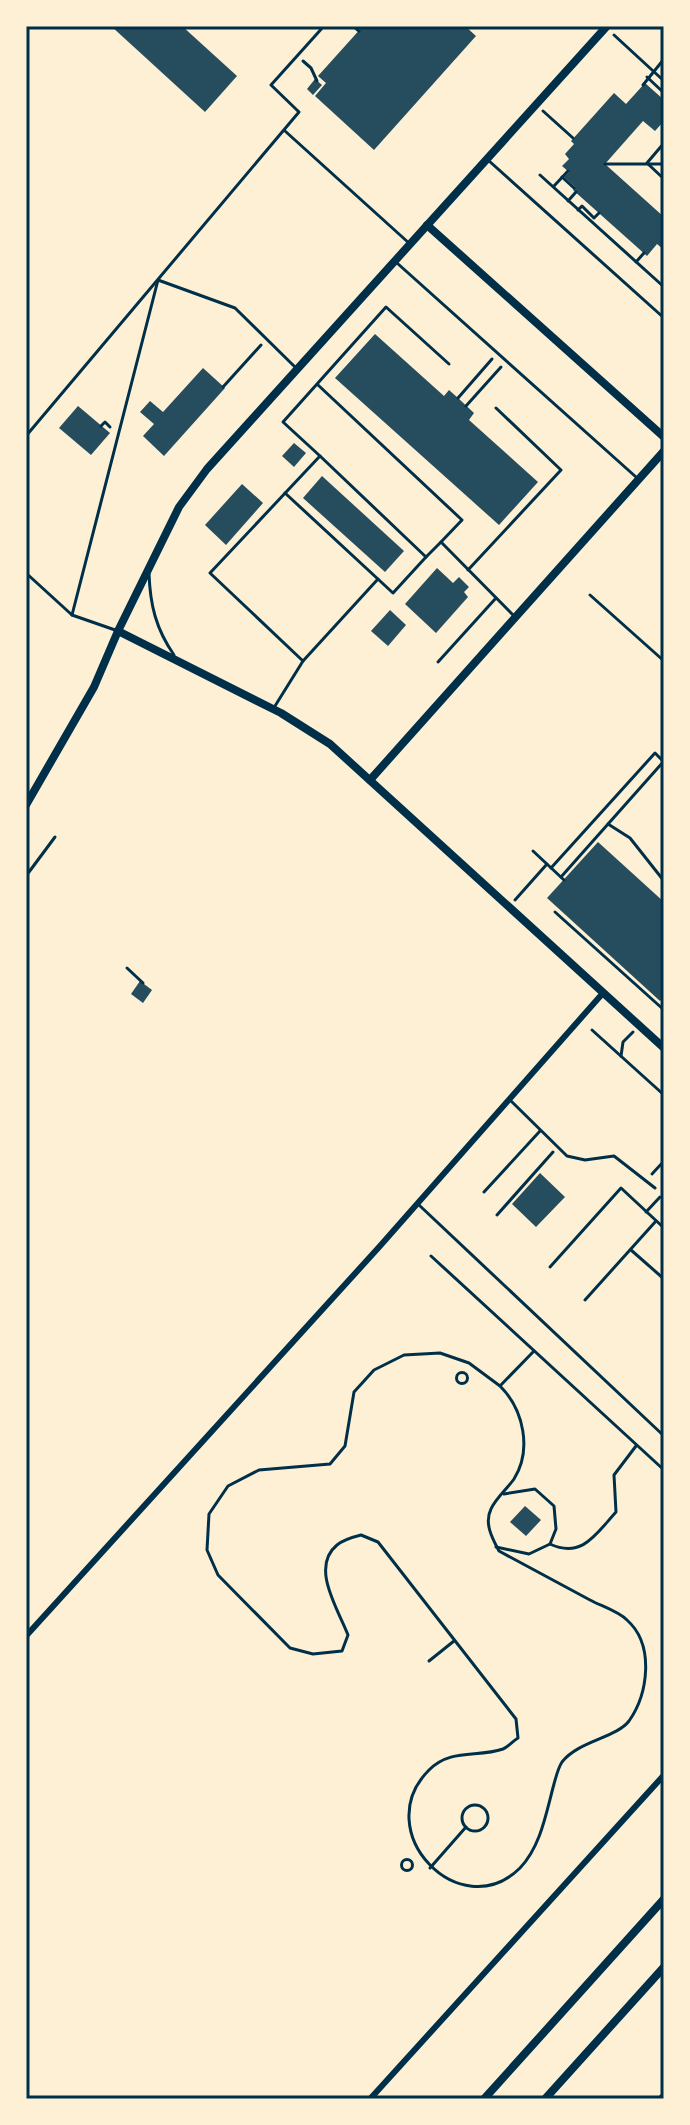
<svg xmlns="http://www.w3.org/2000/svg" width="690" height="2125" font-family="Montserrat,sans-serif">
	<rect width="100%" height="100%" fill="#fdf0d5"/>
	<g fill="#264d5e">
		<polygon points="111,26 182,26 237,76 205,112"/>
		<polygon points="363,26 465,26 476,36 374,150 315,96 326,83 318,76"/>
		<polygon points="315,79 322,85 313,95 307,89"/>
		<polygon points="645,83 664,100 664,121 655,131 643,121 605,164 664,217 664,250 657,244 647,256 573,190 575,187 564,177 569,172 562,166 569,159 565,154 574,144 571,141 614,93 626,104"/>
		<polygon points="375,334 444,396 449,390 458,398 474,413 469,420 538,482 499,525 335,378"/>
		<polygon points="203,368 225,388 164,456 143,436 154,424 140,412 150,401 163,412"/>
		<polygon points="78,406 110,433 91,455 59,428"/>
		<polygon points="294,443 306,453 294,467 282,456"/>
		<polygon points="322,476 404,551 385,572 303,498"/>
		<polygon points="242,484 263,503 226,545 205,525"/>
		<polygon points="437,568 453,583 459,577 469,587 464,592 468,597 436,633 405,604"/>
		<polygon points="390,610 406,625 388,646 371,631"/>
		<polygon points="598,842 664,902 664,996 660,1001 547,898"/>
		<polygon points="140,981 152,990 143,1003 131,994"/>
		<polygon points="540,1173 565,1197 536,1227 512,1204"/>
		<polygon points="525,1506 541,1520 526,1536 510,1522"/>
	</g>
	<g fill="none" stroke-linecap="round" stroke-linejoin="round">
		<g stroke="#003049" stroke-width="3">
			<polyline points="353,26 359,31"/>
			<polyline points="614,35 664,81"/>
			<polyline points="303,61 311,68 317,81"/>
			<polyline points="647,77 664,93"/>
			<polyline points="643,85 664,59"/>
			<polyline points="543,111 573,138"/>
			<polyline points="664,143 647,163 664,179"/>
			<polyline points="605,164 664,164"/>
			<polyline points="540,175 664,287"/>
			<polyline points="562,177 574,188"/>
			<polyline points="554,186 568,171"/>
			<polyline points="568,201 576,192"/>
			<polyline points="578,210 582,206 594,218 599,213"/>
			<polyline points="636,262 644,253"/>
			<polyline points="223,387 261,345"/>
			<polyline points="458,398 492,359"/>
			<polyline points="466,406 501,367"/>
			<polyline points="101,426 105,422 110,427"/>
			<polyline points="590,595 664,661"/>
			<polyline points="608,824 630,838 664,881"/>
			<polyline points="533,851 564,880"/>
			<polyline points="551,868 655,753 664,762"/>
			<polyline points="26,876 55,837"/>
			<polyline points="561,877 664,761"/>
			<polyline points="515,900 547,864"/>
			<polyline points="555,912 664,1010"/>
			<polyline points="127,968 143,983"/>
			<polyline points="592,1030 664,1095"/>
			<polyline points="621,1056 623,1042 633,1032"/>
			<polyline points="652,1174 664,1161"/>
			<polyline points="646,1212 660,1197"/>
			<polyline points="497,1215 553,1152"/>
			<polyline points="631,1250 664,1279"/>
			<polyline points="431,1256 664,1470"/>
			<polyline points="550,1267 621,1188 664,1228"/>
			<polyline points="585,1300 656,1221"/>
			<circle cx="462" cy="1378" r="5.5"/>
			<path d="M500,1386C524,1410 532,1450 514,1479C507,1489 496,1498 491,1509C484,1523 492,1538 499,1551C529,1567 559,1583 590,1600C601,1606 618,1611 627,1620C655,1645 648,1694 629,1721C616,1738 578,1741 562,1762C558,1768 556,1777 554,1784C546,1813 541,1846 520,1868C460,1927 368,1831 429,1770C451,1748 477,1758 503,1749C508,1747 513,1741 518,1738L516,1719L378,1542L361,1535C353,1537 343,1540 337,1545C310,1567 338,1609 348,1635L342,1651L313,1654L290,1648L218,1575L207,1550L209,1514L228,1486L259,1470L330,1464L345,1446L354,1392L374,1370L404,1355L440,1353L469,1363L500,1386L534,1351"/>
			<polyline points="504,1494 535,1489 554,1506 556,1529 550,1544"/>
			<path d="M496,1547L529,1554L550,1544C582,1559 596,1534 616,1512L614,1475L636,1446"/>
			<polyline points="429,1661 454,1641"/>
			<circle cx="475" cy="1818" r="13"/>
			<circle cx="407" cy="1865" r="5.5"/>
			<polyline points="430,1868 466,1827"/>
		</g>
		<g stroke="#003049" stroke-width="3">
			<polyline points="285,131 410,244"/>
			<polyline points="488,160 664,318"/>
			<polyline points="397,263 636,477"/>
			<polyline points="318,385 462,520 441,542"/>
			<polyline points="26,436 299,112 271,85 324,26"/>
			<polyline points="320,456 283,422 386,307 449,364"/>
			<polyline points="285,493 393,593 426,557"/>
			<polyline points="468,570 561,470 496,408"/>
			<polyline points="26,573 72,615 118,631"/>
			<path d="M149,573C150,605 156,629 174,655"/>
			<polyline points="378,579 303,661 210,573 320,456 426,557 441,542 515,617"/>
			<polyline points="72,615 158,280 235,308 295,367"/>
			<polyline points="438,662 496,598"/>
			<polyline points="275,706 303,661"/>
			<polyline points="510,1100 567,1156 585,1160 614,1156 655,1188"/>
			<polyline points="484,1192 540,1131"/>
			<polyline points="419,1205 664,1436"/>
		</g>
		<g stroke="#003049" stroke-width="6">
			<polyline points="26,1636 380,1246 603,993"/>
			<polyline points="370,2099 664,1775"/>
			<polyline points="660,2099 664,2095"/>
		</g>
		<g stroke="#003049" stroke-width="8">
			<polyline points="427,225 664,437"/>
			<polyline points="118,631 281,713 330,744 664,1048"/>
			<polyline points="370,780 664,451"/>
			<polyline points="26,805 94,687 118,631 179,507 207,469 607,26"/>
			<polyline points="484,2099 664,1899"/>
			<polyline points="545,2099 664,1967"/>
		</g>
	</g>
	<rect width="690" height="2125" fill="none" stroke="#fdf0d5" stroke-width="56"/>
	<rect x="28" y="28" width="634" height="2069" fill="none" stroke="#003049" stroke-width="3"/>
</svg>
